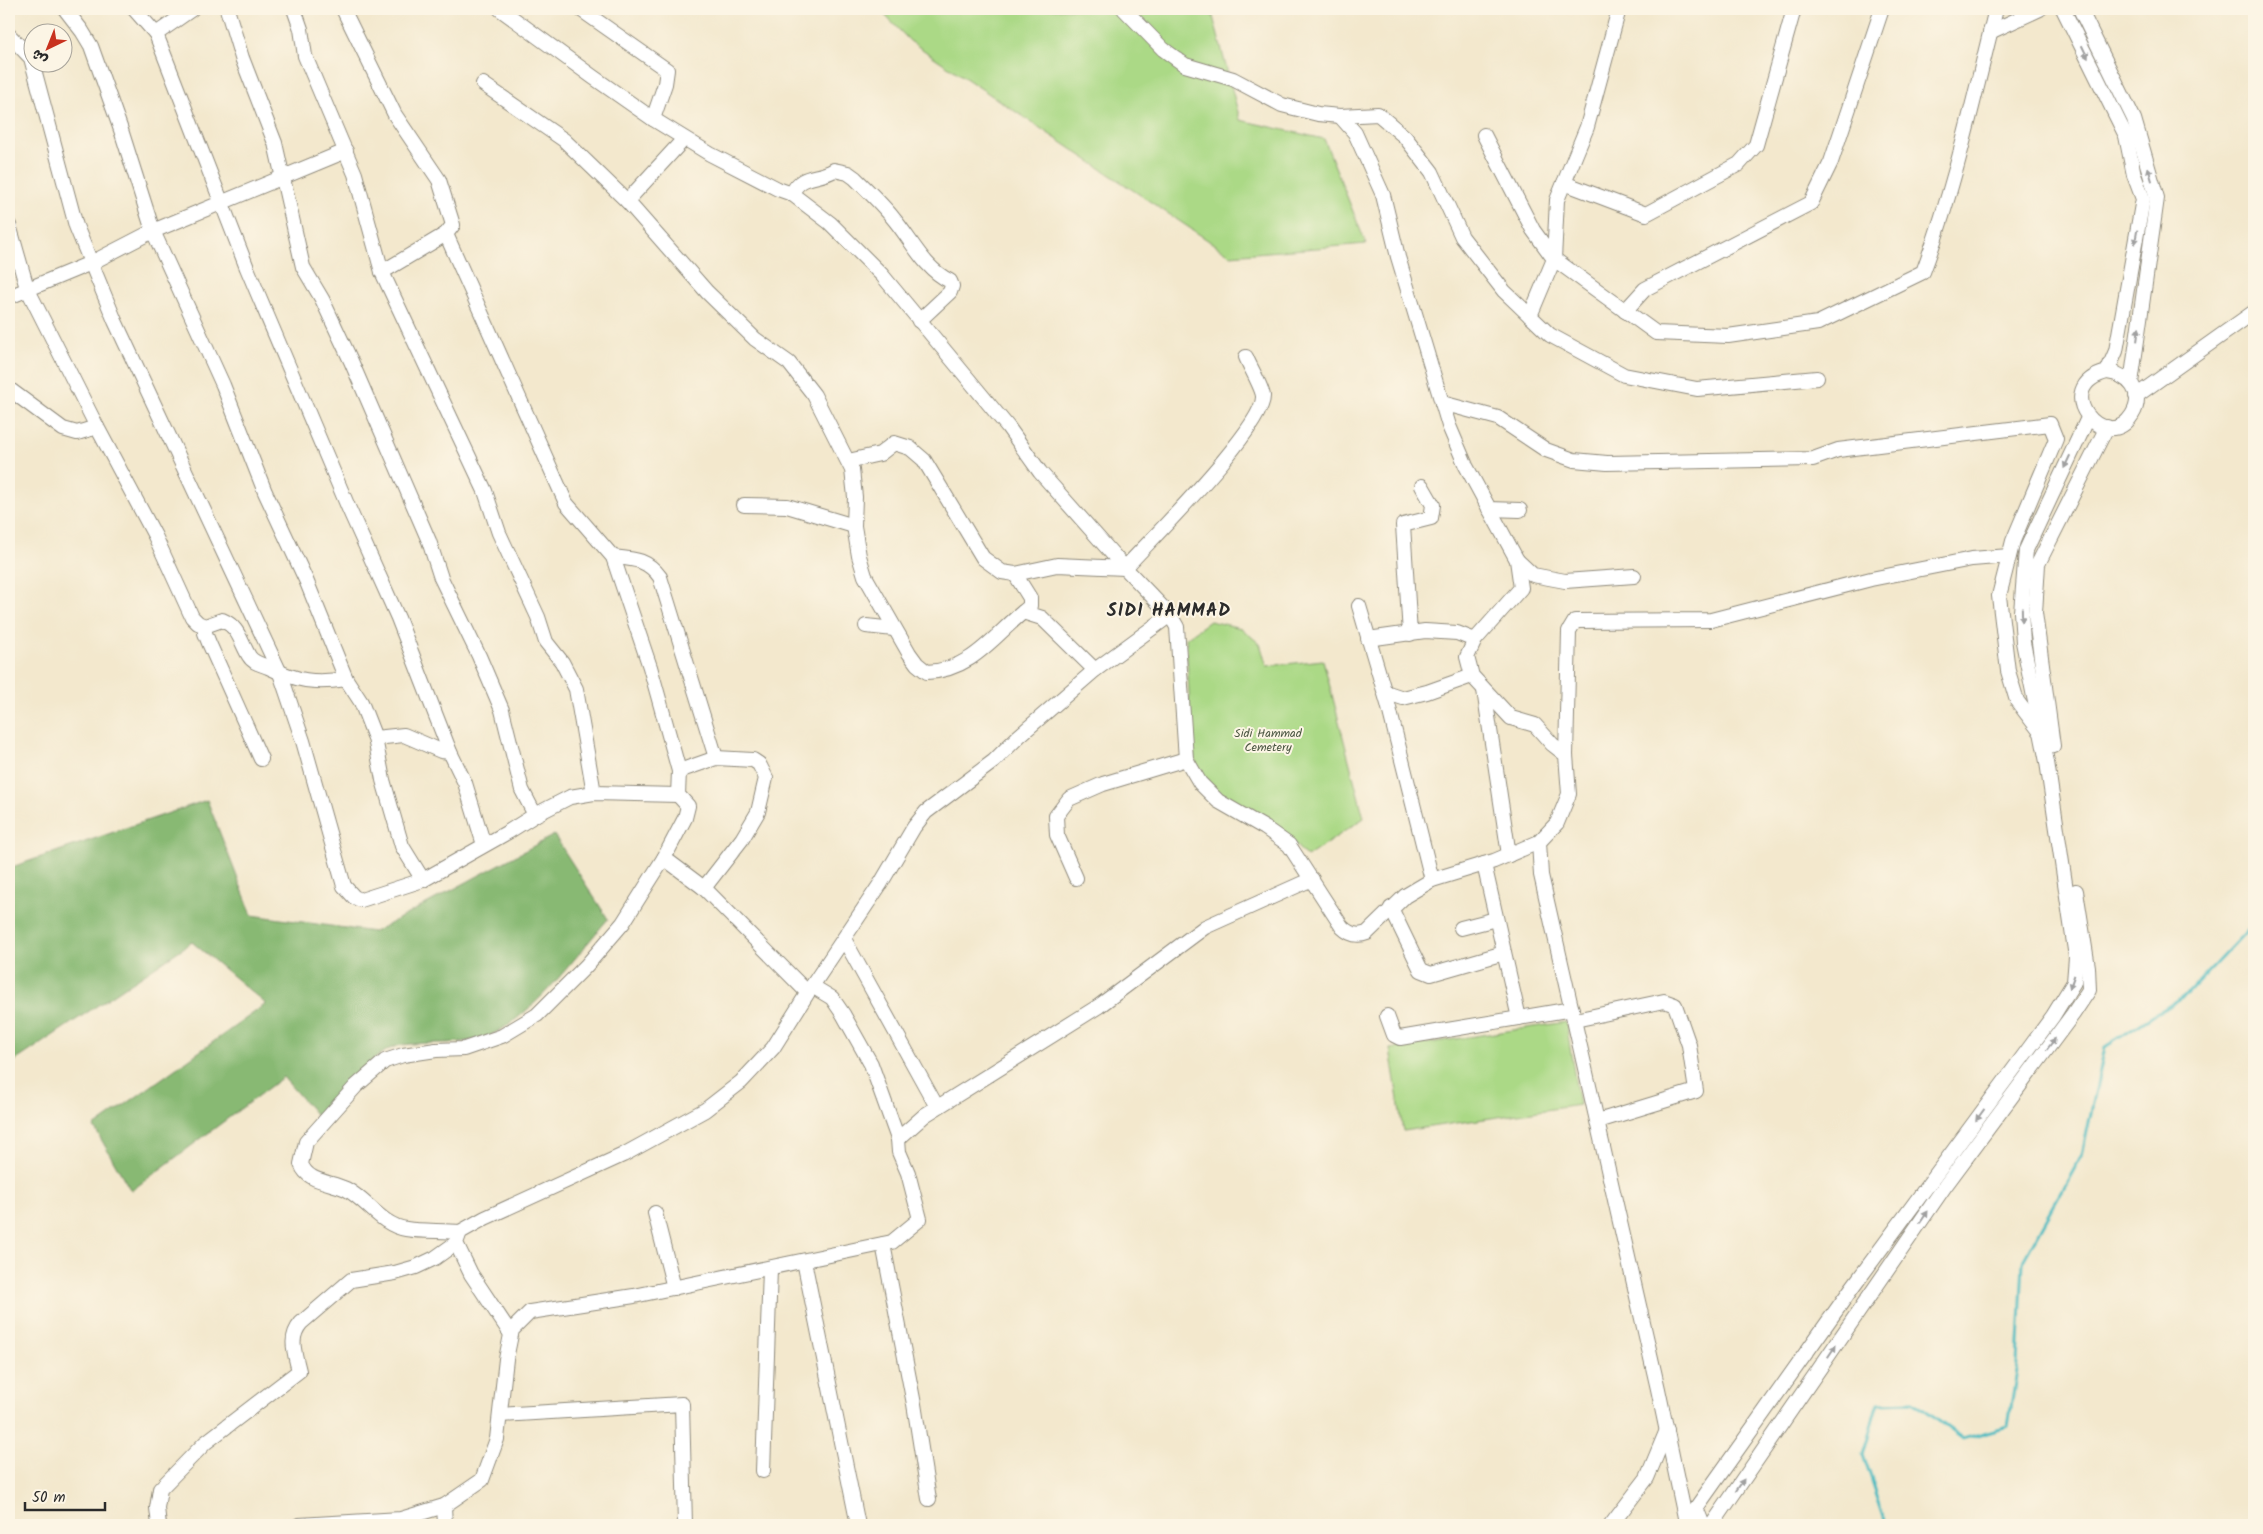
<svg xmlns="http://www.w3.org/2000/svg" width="2263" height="1534" font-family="Kalam,'Playpen Sans Arabic',sans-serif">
	<rect width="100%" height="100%" fill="#fcf5e5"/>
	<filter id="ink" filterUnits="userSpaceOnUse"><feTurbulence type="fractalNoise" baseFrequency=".02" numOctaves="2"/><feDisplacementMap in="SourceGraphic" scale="10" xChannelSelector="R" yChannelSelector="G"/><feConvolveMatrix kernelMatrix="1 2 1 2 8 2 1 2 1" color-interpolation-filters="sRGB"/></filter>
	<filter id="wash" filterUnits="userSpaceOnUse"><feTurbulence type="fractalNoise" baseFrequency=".0096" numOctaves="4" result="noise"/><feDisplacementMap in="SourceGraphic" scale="20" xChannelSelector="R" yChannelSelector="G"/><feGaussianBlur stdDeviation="1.12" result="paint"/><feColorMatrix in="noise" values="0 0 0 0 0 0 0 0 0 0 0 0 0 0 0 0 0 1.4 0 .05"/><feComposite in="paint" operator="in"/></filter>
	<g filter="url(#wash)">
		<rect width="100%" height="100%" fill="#f3e8cd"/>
		<g fill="#abd986" stroke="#6b8258">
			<polygon points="879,9 1211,9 1240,120 1324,139 1366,244 1230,255 910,41"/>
			<polygon points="1210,621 1241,628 1260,644 1267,666 1323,660 1364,818 1307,857 1284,833 1225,801 1200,775 1192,749 1186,638"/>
			<polygon points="1566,1022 1579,1105 1403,1131 1390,1049"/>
		</g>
		<path fill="#88b973" stroke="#5a724f" d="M207,800L252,915L374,932L554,835L608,919C575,957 544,1002 502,1029C469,1050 432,1039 397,1046C374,1052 335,1098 317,1116L283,1077L131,1191L94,1127L266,1004L192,942L9,1065V868Z"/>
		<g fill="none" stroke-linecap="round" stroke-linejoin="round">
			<polyline stroke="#4cbbc1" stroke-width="3" points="1887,1525 1863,1454 1878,1403 1913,1402 1963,1439 2008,1426 2018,1364 2023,1261 2082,1155 2105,1047 2187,994 2254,923"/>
		</g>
	</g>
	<g filter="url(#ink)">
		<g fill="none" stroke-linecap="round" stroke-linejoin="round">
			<defs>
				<g id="minor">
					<polyline points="65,9 82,31 91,46 121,130 153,231 223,385 265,492 306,580 346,679 361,702 375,738 383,780 402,846 423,880"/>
					<polyline points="134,9 156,34"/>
					<polyline points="192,9 156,34 247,268 349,509 398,618 450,752 465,783 484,845"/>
					<polyline points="227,9 242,58 275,143 303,267 322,299 351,361 429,541 441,578 479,656 502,710 522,790 535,815"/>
					<polyline points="294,9 301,29 305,56 355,174 382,272 485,491 499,533 538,617 546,642 562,662 576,689 594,793"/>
					<polyline points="343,9 395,115 439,180 453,225 446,234 382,272"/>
					<path d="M500,9L593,77L653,119L710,154L778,189L792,194L830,223L882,275L1008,427L1040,472L1125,568L1170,615L1177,627L1186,759L1200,783L1218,801L1265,828L1289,845L1342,927C1349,934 1357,937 1367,933L1405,896L1432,880L1494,861L1539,842L1557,823L1569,794L1566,755L1552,744L1535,725L1511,718L1472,676L1467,657L1475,640L1521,588L1517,560L1466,466L1449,426L1398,257L1383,195L1355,133L1340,116"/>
					<polyline points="580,9 667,70 665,84 653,119"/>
					<polyline points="1124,9 1163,49 1185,65 1233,79 1282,105 1318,114 1340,116 1378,114 1405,137 1432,172 1462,237 1504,291 1550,335 1624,375 1697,389 1817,378"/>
					<path d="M2063,9L2126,136L2134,175L2143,199L2116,351L2107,372C2048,387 2105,457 2132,415C2146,393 2128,374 2107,372"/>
					<polyline points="2080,9 2134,119 2157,198 2131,383"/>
					<polyline points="1990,32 2040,9"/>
					<polyline points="9,35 31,58 76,226 115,321 280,673 303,741 344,886 354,897 361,900 423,880 508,832 535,815 570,797 594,793 678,795"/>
					<path d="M483,84L564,140L627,201L707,292L755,339L789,363L814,395L852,470L855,497L854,526L859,556L865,576L909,653L917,664L927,672C971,670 992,638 1023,612L1042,618L1095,670"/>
					<path d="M1484,135L1533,230L1554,259L1656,333L1728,336L1818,323L1923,272C1955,187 1974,97 1996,9"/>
					<polyline points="1564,183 1646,214 1739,164 1756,145 1794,9"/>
					<path d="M792,194C800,173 819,180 834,170L848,173L855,178C868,191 882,204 893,218C911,239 924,269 950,281L952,286L950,292L919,321"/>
					<polyline points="627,201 684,139"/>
					<path d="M9,225L27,288L97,427L155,536L192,617L198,623L205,626L222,620C239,627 240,641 249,656C253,663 261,664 268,667C297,681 314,684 346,679"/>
					<path d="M446,234L566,503L613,557L650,667L679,771L678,795L688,806L685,818L664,858L623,923L586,966L537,1015L502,1036L464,1049L436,1050L403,1055L385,1061L356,1086L306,1142L301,1164C308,1183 330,1181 346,1189C367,1200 381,1225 406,1229C423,1232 443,1230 460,1232"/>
					<polyline points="9,297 91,263 153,231 346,151"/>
					<polyline points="1625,311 1645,289 1811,203 1831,162 1882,9"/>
					<polyline points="1530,316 1554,259 1557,200 1587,127 1619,9"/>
					<polyline points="9,389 63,429 77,433 97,427"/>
					<polyline points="2136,396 2254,312"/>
					<polyline points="1442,403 1498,418 1546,450 1574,460 1607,463 1813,459 1838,450 2050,424 2056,439 2013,541 1999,596 2008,671 2017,701 2039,730"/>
					<path d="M848,461L880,454L894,443L910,448L924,460L983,558L1002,572L1015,574L1057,565L1125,568C1150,540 1265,427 1263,396C1262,387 1250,367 1246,357"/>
					<polyline points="744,505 787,506 854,526"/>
					<polyline points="1489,509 1520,510"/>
					<path d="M613,557C634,559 647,559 660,577L716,758"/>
					<polyline points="1517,560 1533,575 1565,581 1634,576"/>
					<polyline points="1015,574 1030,598 1030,606 1023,612"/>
					<polyline points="1359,606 1388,704 1432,880"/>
					<polyline points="205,626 205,633 209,643 261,759"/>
					<polyline points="866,626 894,629"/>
					<polyline points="1410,634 1403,525 1431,518 1433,505 1422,486"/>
					<polyline points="1368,639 1425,631 1457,633 1475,640"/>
					<polyline points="1484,690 1509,855"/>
					<polyline points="1385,692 1403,698 1427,692 1472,676"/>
					<polyline points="375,738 404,735 441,751 450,752"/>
					<polyline points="2053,746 2035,613 2038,564 2107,427"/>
					<polyline points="1566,755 1569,631 1575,621 1711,620 1871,579 1972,559 2009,556"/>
					<polyline points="679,771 716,758 753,760 759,764 766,778 758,812 742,839 704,888"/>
					<polyline points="1539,842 1541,875 1658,1389 1686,1522"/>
					<polyline points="664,858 704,888 807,992"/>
					<polyline points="1484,864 1519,1018"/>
					<polyline points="1076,878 1057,835 1056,816 1069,799 1103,784 1186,759"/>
					<polyline points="1391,908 1421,970 1431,974 1504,953"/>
					<polyline points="1461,928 1496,919"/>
					<polyline points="844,939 937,1107"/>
					<polyline points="812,986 832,998 843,1014 871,1064 898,1139"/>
					<polyline points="1387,1016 1394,1035 1400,1038 1572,1009"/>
					<polyline points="1575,1020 1664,1001 1675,1005 1689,1045 1696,1091 1598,1121"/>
					<polyline points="655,1213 674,1288"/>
					<polyline points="883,1244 914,1404 929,1499"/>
					<polyline points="804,1261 858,1525"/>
					<polyline points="511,1334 471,1274 456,1243 460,1232 485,1218 623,1155 705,1110 741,1082 773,1048 812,986 881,883 914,827 926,812 994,761 1019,736 1095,670 1170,615"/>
					<polyline points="500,1415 682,1404 685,1525"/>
					<polyline points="763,1471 770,1269"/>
					<polyline points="444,1506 445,1525"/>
					<polyline points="1696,1508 1703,1525"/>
					<path d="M159,1525L157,1508L160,1489L205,1443L299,1371C295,1353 288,1338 301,1323L351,1280L395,1273L416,1267L435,1258L456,1243"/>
					<polyline points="299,1525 401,1519 444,1506 482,1480 497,1439 506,1359 512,1330 530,1312 634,1296 892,1242 920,1219 908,1173 899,1152 898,1139 925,1115 1099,1006 1205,927 1312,879"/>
					<polyline points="1611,1525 1647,1478 1667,1430"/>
					<polyline points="1684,1525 1852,1288 2053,1016 2074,982 2076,957 2047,762 2023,642 2021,612 2026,550 2088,418"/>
					<polyline points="1712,1525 1945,1186 2073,1014 2089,990 2088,967 2076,891"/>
				</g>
			</defs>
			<use href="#minor" stroke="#8f8a7c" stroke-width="16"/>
			<use href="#minor" stroke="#fff" stroke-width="14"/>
		</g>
		<defs><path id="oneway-solid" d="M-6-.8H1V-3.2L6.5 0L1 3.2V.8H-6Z" transform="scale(1.25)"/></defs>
		<g fill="#a0a0a0">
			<use href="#oneway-solid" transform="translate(2085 52) rotate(64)"/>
			<use href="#oneway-solid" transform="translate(2150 174) rotate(-106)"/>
			<use href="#oneway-solid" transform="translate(2136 237) rotate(100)"/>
			<use href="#oneway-solid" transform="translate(2138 334) rotate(-83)"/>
			<use href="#oneway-solid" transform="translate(2067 462) rotate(115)"/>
			<use href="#oneway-solid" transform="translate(2022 615) rotate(89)"/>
			<use href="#oneway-solid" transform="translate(2072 982) rotate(109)"/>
			<use href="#oneway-solid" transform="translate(2051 1044) rotate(-53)"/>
			<use href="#oneway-solid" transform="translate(1980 1115) rotate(126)"/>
			<use href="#oneway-solid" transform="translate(1924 1217) rotate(-56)"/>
			<use href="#oneway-solid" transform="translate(1832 1351) rotate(-56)"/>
			<use href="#oneway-solid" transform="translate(1740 1485) rotate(-56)"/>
		</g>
	</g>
	<g text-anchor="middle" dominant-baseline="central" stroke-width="4" stroke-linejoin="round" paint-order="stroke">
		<g font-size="12" fill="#4b5642" stroke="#fcf5e5">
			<text x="1268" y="733">Sidi Hammad<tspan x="1268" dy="14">Cemetery</tspan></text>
		</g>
		<g font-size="18" font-weight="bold" letter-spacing="1" fill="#2b2b2b" stroke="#fcf5e5">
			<text x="1169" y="611">SIDI HAMMAD</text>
		</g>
	</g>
	<rect width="2263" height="1534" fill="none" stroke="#fcf5e5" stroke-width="30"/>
	<g transform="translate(48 48) rotate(223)"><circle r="24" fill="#fcf5e5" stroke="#a8a49b"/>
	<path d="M0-4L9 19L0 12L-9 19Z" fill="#c8321e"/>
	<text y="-8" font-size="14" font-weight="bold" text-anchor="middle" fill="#2b2b2b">ش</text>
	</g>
	<path d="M25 1502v8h80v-8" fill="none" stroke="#2b2b2b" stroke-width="2.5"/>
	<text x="32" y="1502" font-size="15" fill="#2b2b2b" stroke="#fcf5e5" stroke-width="4" paint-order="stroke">50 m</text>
</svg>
